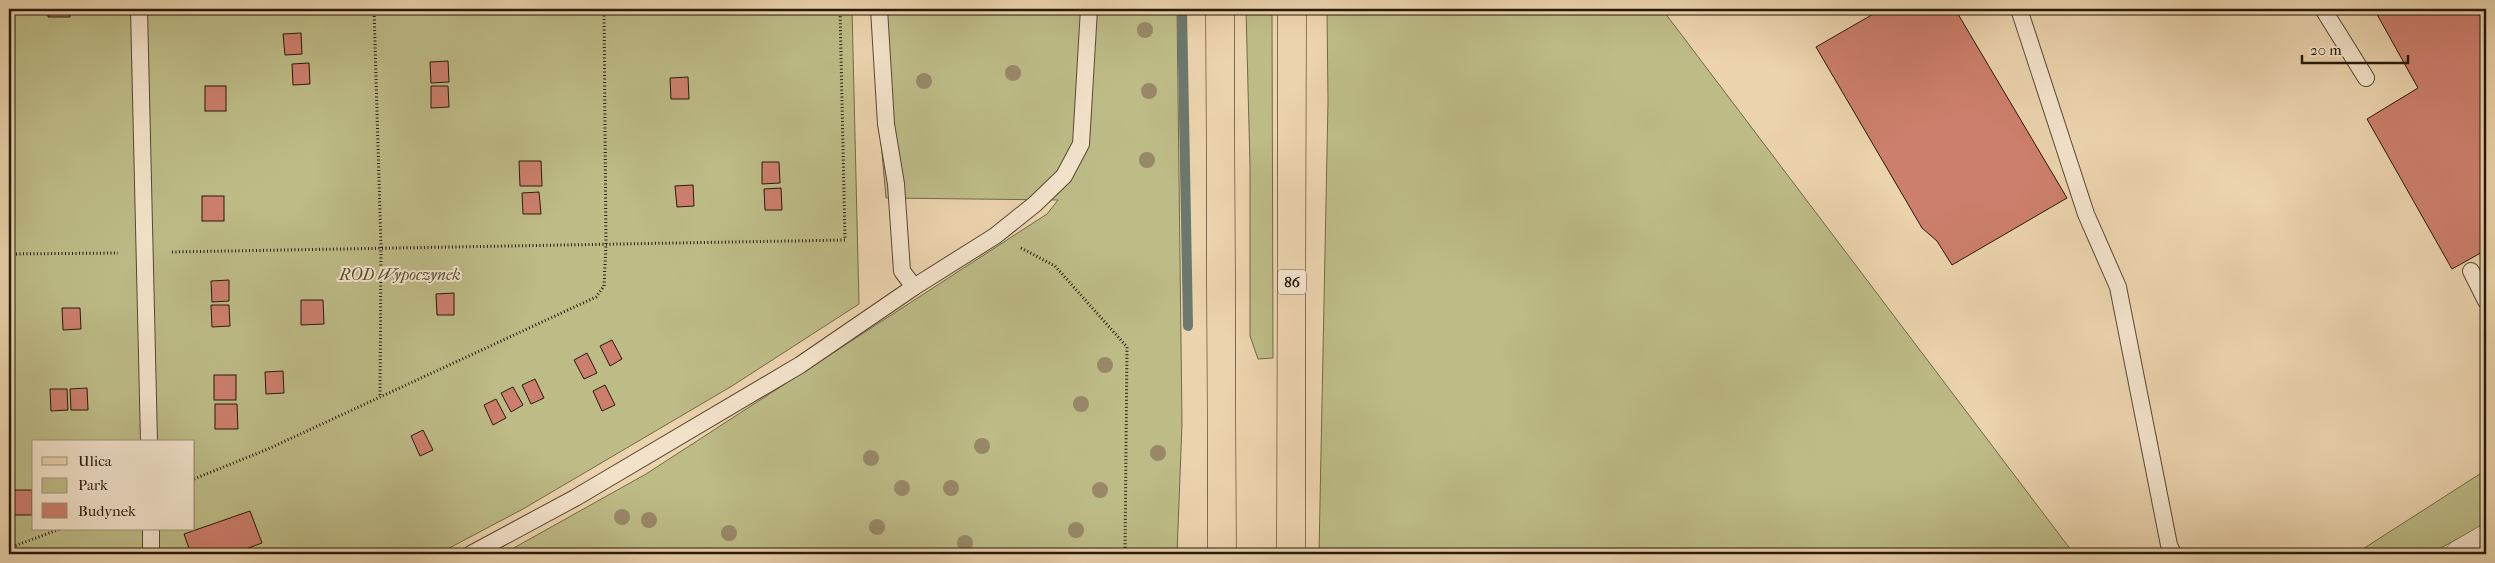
<svg xmlns="http://www.w3.org/2000/svg" width="2495" height="563" font-family="'IM FELL French Canon',serif">
	<rect width="100%" height="100%" fill="#ebd3ad"/>
	<filter id="stains"><feTurbulence type="fractalNoise" baseFrequency=".004" numOctaves="4"/><feColorMatrix values="0 0 0 0 .2 0 0 0 0 .09 0 0 0 0 .02 0 0 0 .5 -.17"/></filter>
	<radialGradient id="worn" r=".72"><stop offset=".6" stop-color="#630" stop-opacity="0"/><stop offset="1" stop-color="#630" stop-opacity=".3"/></radialGradient>
	<g fill="#bdbb86" stroke="#726a48" fill-rule="evenodd">
		<path d="M9,9H852L859,304L732,386L523,509L438,554H9ZM34,442H194V529H34Z"/>
		<polygon points="873,9 1177,9 1182,424 1177,554 503,554 646,474 1047,214 1058,200 886,198 877,97"/>
		<polygon points="1246,9 1272,9 1273,358 1258,359 1250,336 1250,166"/>
		<polygon points="1327,9 1662,9 2074,554 1319,554 1328,101"/>
		<polygon points="2486,470 2486,523 2430,554 2355,554"/>
	</g>
	<g fill="none" stroke-linecap="round" stroke-linejoin="round">
		<polyline stroke="#6c786d" stroke-width="10" points="1182,9 1188,326"/>
	</g>
	<g fill="#cc7f6c" stroke="#28190a">
		<polygon points="48,9 69,9 70,17 48,17"/>
		<polygon points="1882,9 1955,9 2067,198 1952,265 1937,241 1922,228 1816,47"/>
		<polygon points="2374,9 2486,9 2486,250 2452,269 2367,119 2418,88"/>
		<polygon points="301,33 302,54 285,55 283,34"/>
		<polygon points="448,61 449,82 431,83 430,62"/>
		<polygon points="309,63 310,84 293,85 292,64"/>
		<polygon points="688,77 689,99 671,99 670,78"/>
		<rect x="205" y="86" width="21" height="25"/>
		<polygon points="431,86 448,86 449,107 431,108"/>
		<polygon points="519,161 541,161 542,186 520,186"/>
		<polygon points="762,162 779,162 780,183 762,184"/>
		<polygon points="693,185 694,206 677,207 675,186"/>
		<polygon points="781,188 782,210 765,210 764,189"/>
		<polygon points="539,192 541,214 523,214 522,193"/>
		<rect x="202" y="196" width="22" height="25"/>
		<polygon points="229,280 229,301 212,302 211,281"/>
		<polygon points="454,293 454,315 437,315 436,294"/>
		<polygon points="301,300 323,300 324,324 301,325"/>
		<polygon points="211,305 229,305 230,326 212,327"/>
		<polygon points="62,308 80,308 81,329 63,330"/>
		<polygon points="612,340 622,359 610,366 600,346"/>
		<polygon points="587,353 597,373 584,379 574,360"/>
		<polygon points="283,371 284,393 266,394 265,372"/>
		<rect x="214" y="375" width="22" height="25"/>
		<polygon points="535,379 544,398 531,404 522,385"/>
		<polygon points="605,385 615,405 602,411 593,391"/>
		<polygon points="513,387 523,405 511,412 501,393"/>
		<polygon points="87,388 88,410 71,410 70,389"/>
		<polygon points="50,389 67,389 68,410 51,411"/>
		<polygon points="496,399 506,418 493,425 484,405"/>
		<polygon points="215,404 237,404 238,429 215,429"/>
		<polygon points="423,430 433,450 420,456 411,436"/>
		<rect x="11" y="490" width="21" height="25"/>
		<polygon points="250,511 262,543 232,554 191,554 184,534"/>
	</g>
	<g fill="none" stroke-linecap="round" stroke-linejoin="round">
		<defs>
			<g id="service">
				<polyline points="139,9 149,442"/>
				<polyline points="2019,9 2086,214 2118,287 2169,545 2173,554"/>
				<polyline points="2323,9 2366,78"/>
				<polyline points="2471,271 2486,301"/>
				<polyline points="914,287 995,236 1035,204 1064,176 1081,144 1089,9"/>
				<polyline points="151,529 151,554"/>
				<polyline points="471,554 575,498 800,365 914,287 902,271 896,184 886,124 879,9"/>
			</g>
			<polyline id="tertiary" points="2460,554 2486,539"/>
			<g id="primary">
				<polyline points="1220,9 1222,554"/>
				<polyline points="1291,554 1292,9"/>
			</g>
		</defs>
		<use href="#service" stroke="#594833" stroke-width="18"/>
		<use href="#tertiary" stroke="#594833" stroke-width="29"/>
		<use href="#primary" stroke="#28190a" stroke-width="29"/>
		<g stroke="#28190a" stroke-width="3" stroke-dasharray="1 2.5" stroke-linecap="butt">
			<polyline points="374,9 381,247 380,397"/>
			<polyline points="1021,248 1055,266 1127,347 1125,554"/>
			<polyline points="172,252 845,240 840,9"/>
			<polyline points="9,254 118,253"/>
			<polyline points="194,479 268,449 596,297 604,286 606,245 604,9"/>
			<polyline points="9,548 60,529"/>
		</g>
		<use href="#service" stroke="#f2e2ca" stroke-width="16"/>
		<use href="#tertiary" stroke="#f2e2ca" stroke-width="28"/>
		<use href="#primary" stroke="#ebd3ad" stroke-width="28"/>
	</g>
	<g fill="#988868">
		<circle cx="1145" cy="30" r="8"/>
		<circle cx="1013" cy="73" r="8"/>
		<circle cx="924" cy="81" r="8"/>
		<circle cx="1149" cy="91" r="8"/>
		<circle cx="1147" cy="160" r="8"/>
		<circle cx="1105" cy="365" r="8"/>
		<circle cx="1081" cy="404" r="8"/>
		<circle cx="982" cy="446" r="8"/>
		<circle cx="1158" cy="453" r="8"/>
		<circle cx="871" cy="458" r="8"/>
		<circle cx="902" cy="488" r="8"/>
		<circle cx="951" cy="488" r="8"/>
		<circle cx="1100" cy="490" r="8"/>
		<circle cx="622" cy="517" r="8"/>
		<circle cx="649" cy="520" r="8"/>
		<circle cx="877" cy="527" r="8"/>
		<circle cx="1076" cy="530" r="8"/>
		<circle cx="729" cy="533" r="8"/>
		<circle cx="965" cy="543" r="8"/>
	</g>
	<g text-anchor="middle" dominant-baseline="central" stroke-width="4" stroke-linejoin="round" paint-order="stroke">
		<rect fill="#f2e2ca" stroke="#655544" stroke-width="1" x="1278" y="269.5" width="28" height="25" rx="4"/>
		<g font-size="15" font-weight="bold" fill="#28190a">
			<text x="1292" y="282">86</text>
		</g>
		<g font-size="16" font-style="italic" fill="#554a2f" stroke="#f2e2ca">
			<text x="400" y="274">ROD Wypoczynek</text>
		</g>
	</g>
	<rect width="2495" height="563" fill="none" stroke="#ebd3ad" stroke-width="30"/>
	<rect x="10" y="10" width="2475" height="543" fill="none" stroke="#28190a" stroke-width="2.5"/>
	<rect x="15" y="15" width="2465" height="533" fill="none" stroke="#28190a"/>
	<rect x="32" y="440" width="162" height="90" fill="#f2e2ca" stroke="#a1927d"/>
	<rect x="42" y="457" width="25" height="8" fill="#ebd3ad" stroke="#a1927d"/>
	<text x="78" y="466" font-size="15" fill="#28190a">Ulica</text>
	<rect x="42" y="478" width="25" height="15" fill="#bdbb86" stroke="#a1927d"/>
	<text x="78" y="490" font-size="15" fill="#28190a">Park</text>
	<rect x="42" y="503" width="25" height="15" fill="#cc7f6c" stroke="#a1927d"/>
	<text x="78" y="516" font-size="15" fill="#28190a">Budynek</text>
	<path d="M2302 55v8h106v-8" fill="none" stroke="#28190a" stroke-width="2.5"/>
	<text x="2310" y="55" font-size="15" fill="#28190a" stroke="#f2e2ca" stroke-width="4" paint-order="stroke">20 m</text>
	<rect width="100%" height="100%" filter="url(#stains)"/>
	<rect width="100%" height="100%" fill="url(#worn)"/>
</svg>
